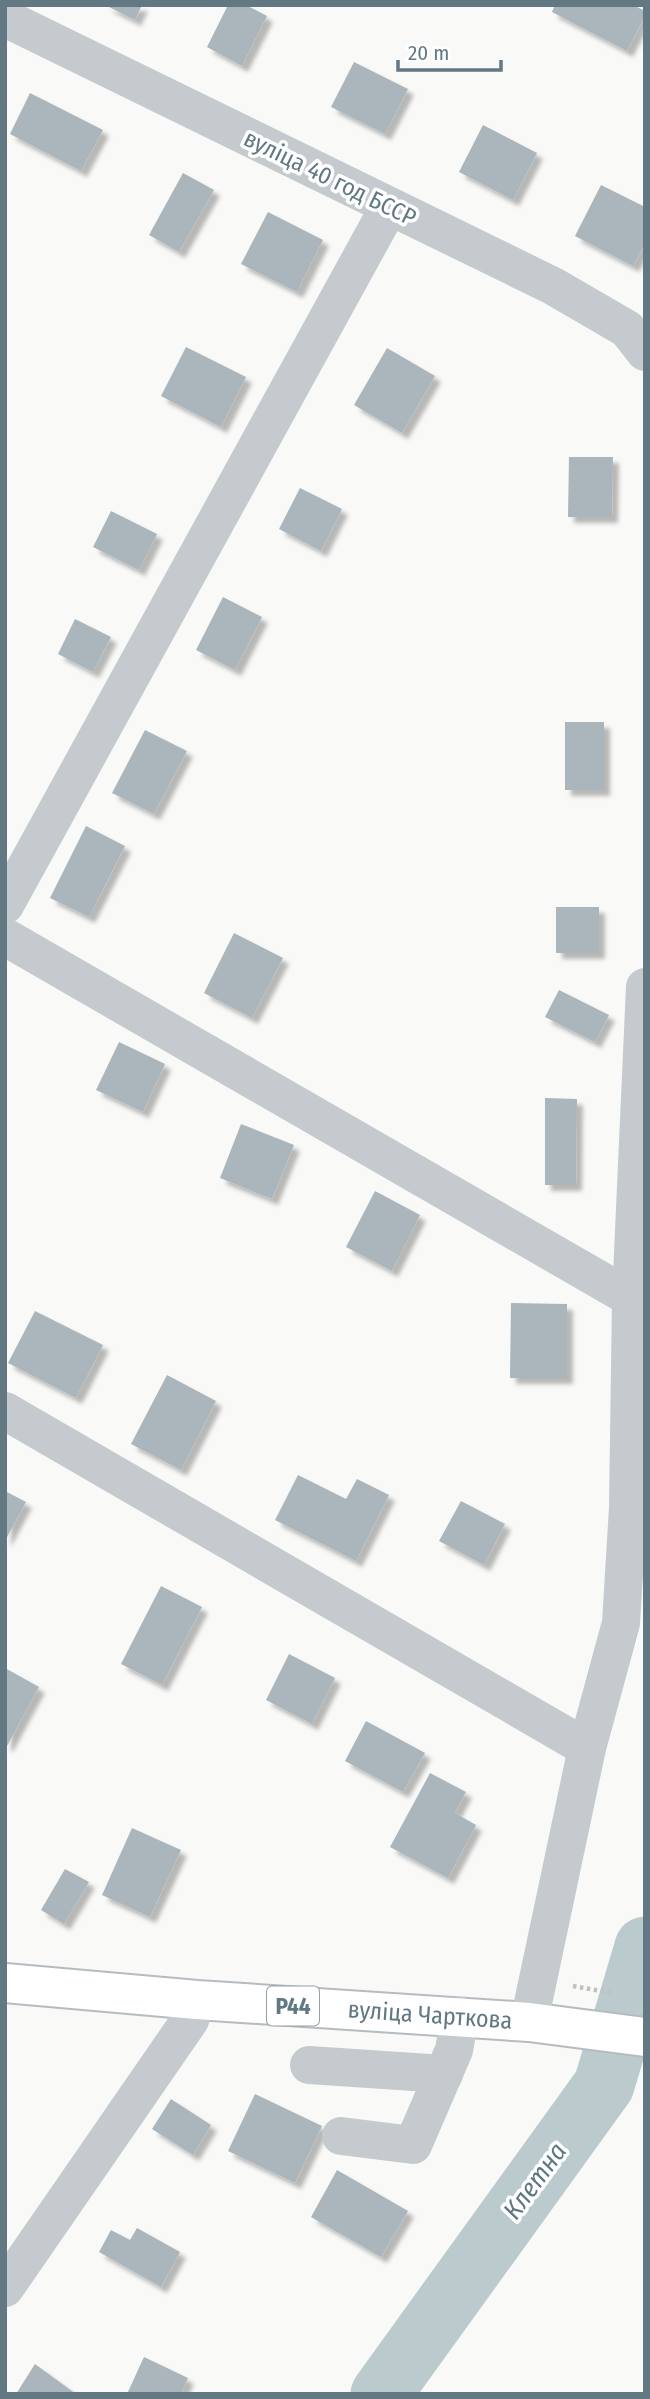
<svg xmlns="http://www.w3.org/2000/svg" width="650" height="2399" font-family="'Fira Sans Condensed',sans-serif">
	<defs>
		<filter id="shadow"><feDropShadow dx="6" dy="6" stdDeviation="2" flood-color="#0004"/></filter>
	</defs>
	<rect width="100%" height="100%" fill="#f9f9f7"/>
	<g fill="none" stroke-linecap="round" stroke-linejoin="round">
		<polyline stroke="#bbcacd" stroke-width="61" points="381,2394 604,2085 645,1947"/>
	</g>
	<g fill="#aab6bb" filter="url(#shadow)">
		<polygon points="105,5 142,5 135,20"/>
		<polygon points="228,5 246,5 267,16 242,66 207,47"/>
		<polygon points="555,5 633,5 645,11 645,16 627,51 552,12"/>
		<polygon points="354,62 408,89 385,134 331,107"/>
		<polygon points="30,93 103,130 81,171 10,134"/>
		<polygon points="483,125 537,153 513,200 459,172"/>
		<polygon points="183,173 214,190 179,252 149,235"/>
		<polygon points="601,185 645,207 645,244 633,266 575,236"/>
		<polygon points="268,212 323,240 297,292 241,264"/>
		<polygon points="186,347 246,377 221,427 161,396"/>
		<polygon points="387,348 435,376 402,433 354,405"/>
		<polygon points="569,457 613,457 612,517 568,517"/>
		<polygon points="300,488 342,509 321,551 279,529"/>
		<polygon points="111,511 157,534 139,570 93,547"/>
		<polygon points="223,597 262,617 235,670 196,650"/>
		<polygon points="75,619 111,637 93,672 58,654"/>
		<rect x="565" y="722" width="39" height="68"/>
		<polygon points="145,730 187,751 154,814 112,793"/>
		<polygon points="86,826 125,846 89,917 50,898"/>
		<rect x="556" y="907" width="43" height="46"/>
		<polygon points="234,933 283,958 252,1018 204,993"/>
		<polygon points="559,990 609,1015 595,1042 545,1017"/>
		<polygon points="119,1042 165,1064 143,1112 96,1090"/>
		<polygon points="545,1098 577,1099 576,1185 545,1185"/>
		<polygon points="241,1124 294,1145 272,1199 220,1178"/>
		<polygon points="375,1191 420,1215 392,1271 346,1247"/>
		<polygon points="511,1303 567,1304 567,1378 510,1378"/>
		<polygon points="35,1311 103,1345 76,1398 8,1363"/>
		<polygon points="167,1375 216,1401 181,1470 131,1444"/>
		<polygon points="298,1475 346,1499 357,1479 389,1495 356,1561 275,1520"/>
		<polygon points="5,1491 26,1502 5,1541"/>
		<polygon points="461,1501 505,1524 484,1565 439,1541"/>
		<polygon points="161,1586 202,1607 162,1685 121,1664"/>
		<polygon points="289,1654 335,1678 312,1724 266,1700"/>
		<polygon points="5,1668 39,1687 7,1746 5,1745"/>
		<polygon points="366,1721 425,1753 403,1792 345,1761"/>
		<polygon points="430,1773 466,1792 455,1813 476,1825 448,1878 390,1847"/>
		<polygon points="132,1828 181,1850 150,1917 102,1895"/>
		<polygon points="65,1869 89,1882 64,1924 41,1910"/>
		<polygon points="255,2094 322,2126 295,2183 228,2151"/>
		<polygon points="171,2099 211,2125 193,2155 152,2129"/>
		<polygon points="337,2170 408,2211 381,2257 311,2217"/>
		<polygon points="137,2228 180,2252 161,2287 99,2252 111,2230 130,2240"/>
		<polygon points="144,2357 188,2378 181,2394 127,2394"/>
		<polygon points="35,2364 76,2394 16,2394"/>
	</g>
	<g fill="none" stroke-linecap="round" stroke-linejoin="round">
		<defs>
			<polyline id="major" points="5,1983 197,2000 529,2022 645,2037"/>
		</defs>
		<use href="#major" stroke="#b5bcbf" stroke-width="42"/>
		<polyline stroke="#bec2c4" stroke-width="4.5" stroke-dasharray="3.5 3.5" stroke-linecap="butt" points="573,1986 612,1993"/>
		<g stroke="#c4cacd" stroke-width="38">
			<polyline points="5,18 553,286 627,329 645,352"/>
			<polyline points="5,905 389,207"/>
			<polyline points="5,937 631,1298"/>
			<polyline points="5,1411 587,1748"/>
			<polyline points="529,2022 587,1748 621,1623 628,1508 631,1298 645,987"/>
			<polyline points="309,2065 444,2074"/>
			<polyline points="341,2136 413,2145 454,2050 460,2016"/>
			<polyline points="5,2288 190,2020 197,2000"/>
		</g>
		<use href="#major" stroke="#fff" stroke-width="38"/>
	</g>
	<g text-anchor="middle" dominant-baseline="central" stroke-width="7" stroke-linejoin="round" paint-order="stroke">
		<rect fill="#fff" stroke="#91a1a9" stroke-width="2" x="267" y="1986.5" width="52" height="39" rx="5"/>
		<g font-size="23" font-weight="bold" fill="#627984">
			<text x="293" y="2006">Р44</text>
		</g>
		<g font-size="24" fill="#627984" stroke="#fff">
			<text transform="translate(330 178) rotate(26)">вуліца 40 год БССР</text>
			<text transform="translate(430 2015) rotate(4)">вуліца Чарткова</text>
		</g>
		<g font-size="26" font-style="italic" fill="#5e787e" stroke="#fff">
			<text transform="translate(535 2181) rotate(-54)">Клетна</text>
		</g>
	</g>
	<rect width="650" height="2399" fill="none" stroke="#627984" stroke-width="14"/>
	<path d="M398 60v10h103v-10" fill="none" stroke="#627984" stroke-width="3.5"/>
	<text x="408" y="60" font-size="21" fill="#627984" stroke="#ffffff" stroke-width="5" paint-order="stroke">20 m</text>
</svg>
